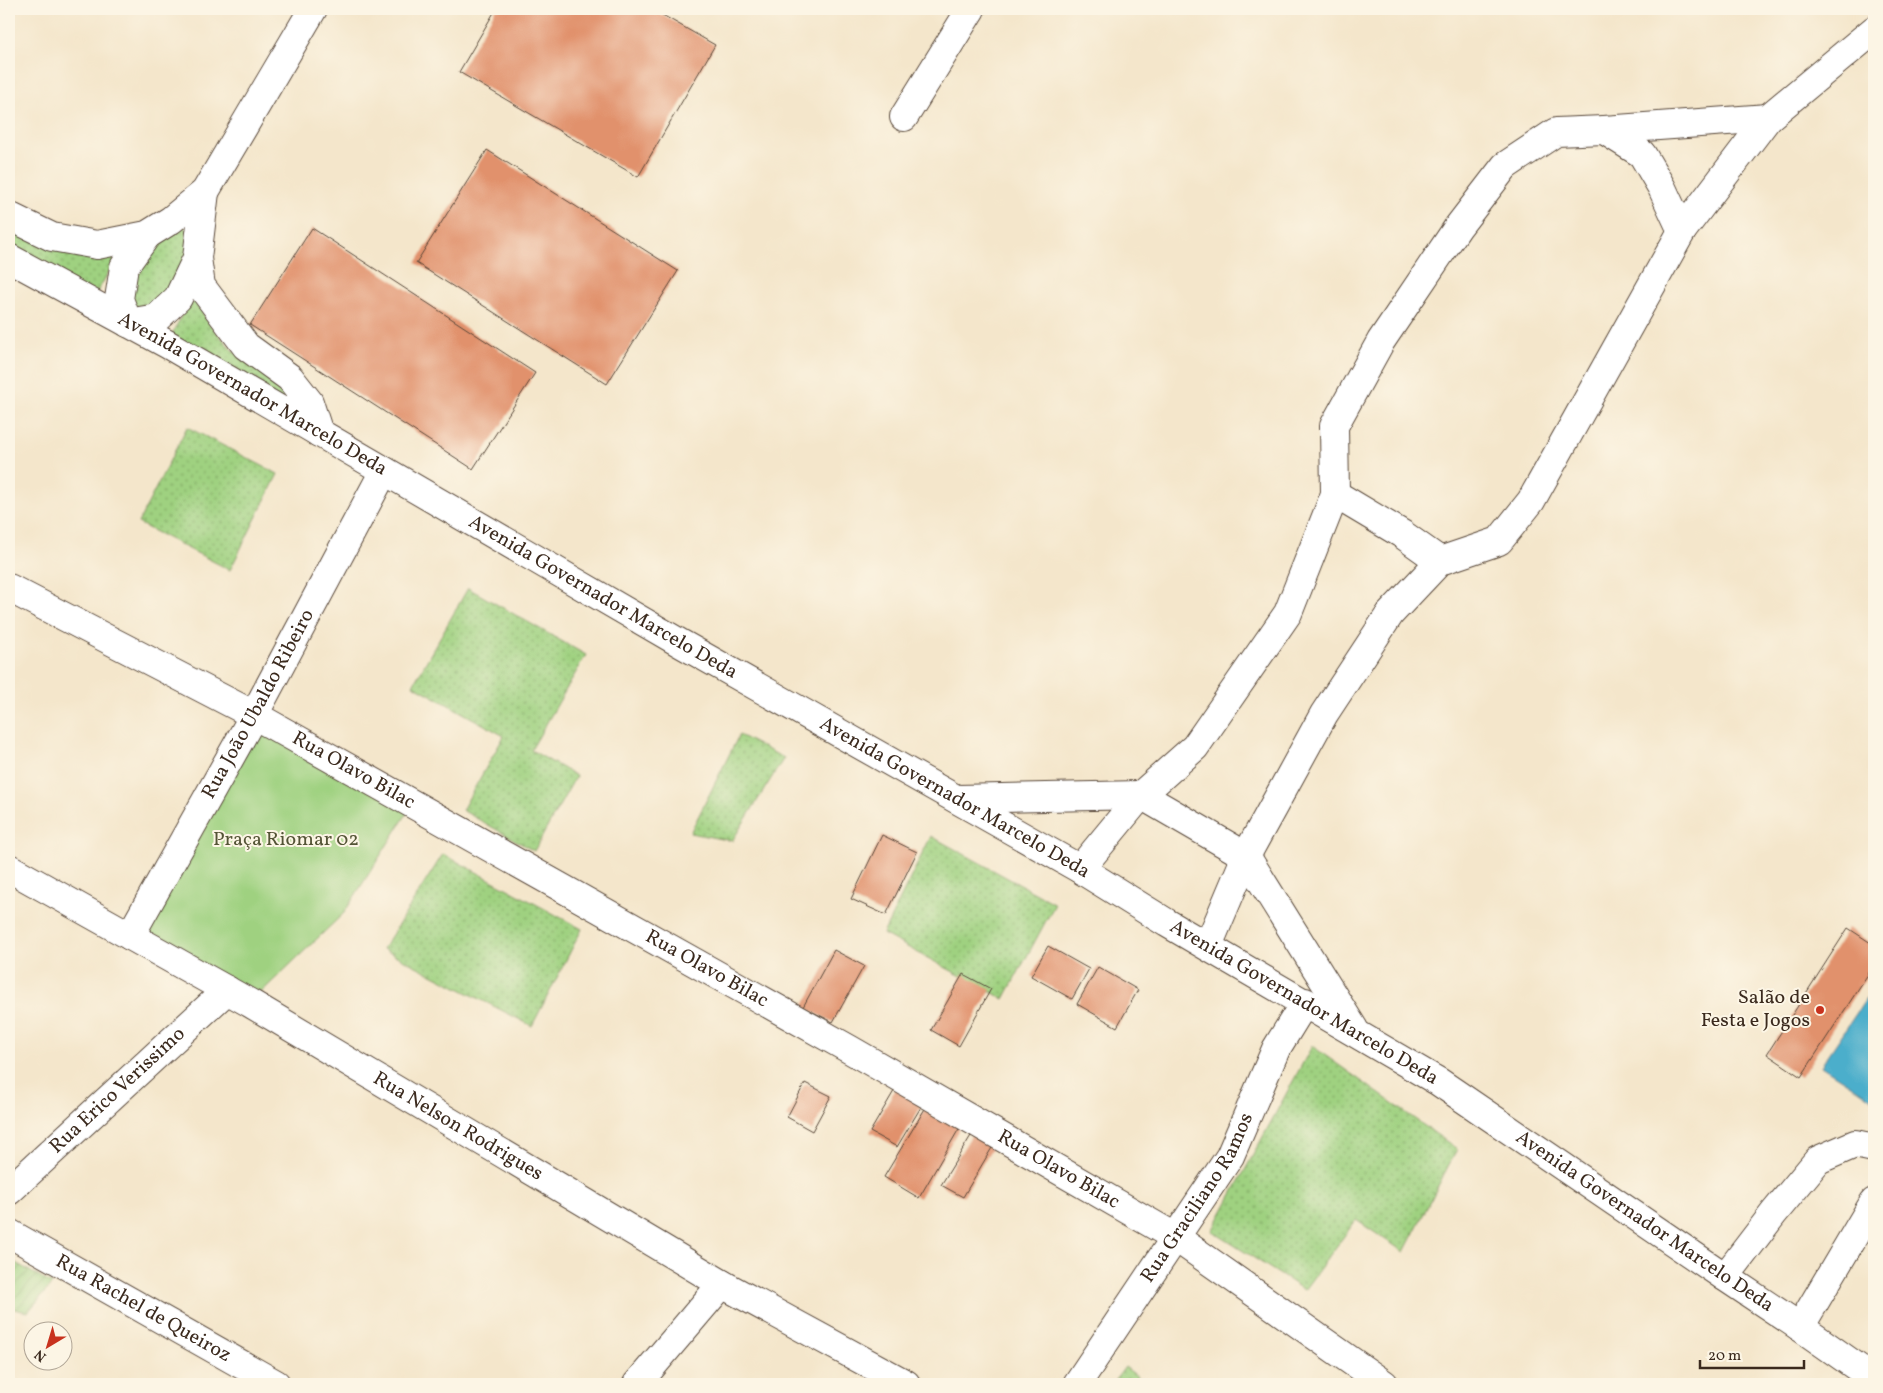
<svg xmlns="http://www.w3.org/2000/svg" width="1883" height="1393" font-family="Vollkorn,serif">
	<defs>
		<pattern id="grass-dots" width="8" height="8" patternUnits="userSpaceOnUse" patternTransform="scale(1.25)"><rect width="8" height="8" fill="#9fd180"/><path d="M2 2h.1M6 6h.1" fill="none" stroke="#83aa68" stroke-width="1.8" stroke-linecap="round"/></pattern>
		<pattern id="garden-furrows" width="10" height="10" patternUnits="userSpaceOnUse" patternTransform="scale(1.25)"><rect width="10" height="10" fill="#9fd180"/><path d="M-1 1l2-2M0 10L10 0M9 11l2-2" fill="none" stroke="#83aa68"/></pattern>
	</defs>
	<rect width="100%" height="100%" fill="#fcf5e5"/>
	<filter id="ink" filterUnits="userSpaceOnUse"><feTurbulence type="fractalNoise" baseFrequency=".02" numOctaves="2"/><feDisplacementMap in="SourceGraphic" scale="10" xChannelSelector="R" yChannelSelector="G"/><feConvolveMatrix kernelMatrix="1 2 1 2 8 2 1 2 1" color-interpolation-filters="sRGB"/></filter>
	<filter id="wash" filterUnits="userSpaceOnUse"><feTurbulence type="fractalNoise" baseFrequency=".0096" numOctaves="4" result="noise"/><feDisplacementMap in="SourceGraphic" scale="20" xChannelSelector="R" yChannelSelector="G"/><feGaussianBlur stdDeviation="1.12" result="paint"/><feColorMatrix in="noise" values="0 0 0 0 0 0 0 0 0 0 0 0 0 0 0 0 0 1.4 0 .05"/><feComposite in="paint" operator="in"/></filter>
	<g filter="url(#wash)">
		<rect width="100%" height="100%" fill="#f4e6cb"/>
		<g fill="url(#grass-dots)" stroke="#6d7e4f">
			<polygon points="171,220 199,236 178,298 128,323 124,267"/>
			<polygon points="9,231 119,254 91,303 9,259"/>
			<polygon points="192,295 209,323 232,350 284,386 290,398 291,408 167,344"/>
			<polygon points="187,427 278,474 230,570 138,523"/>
			<polygon points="468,588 586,655 531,750 576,776 534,851 462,810 504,736 413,685"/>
			<polygon points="739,735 784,758 732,841 690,833"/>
			<polygon points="931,836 1055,904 1004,999 883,934"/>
			<polygon points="443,854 582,929 532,1026 383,949"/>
			<polygon points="1312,1046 1457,1149 1404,1252 1356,1220 1304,1290 1212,1231"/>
			<polygon points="1125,1367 1147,1384 1112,1384"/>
		</g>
		<polygon fill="#9fd180" stroke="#6d7e4f" points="254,715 413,804 344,913 250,1003 130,936"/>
		<polygon fill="url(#garden-furrows)" stroke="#6d7e4f" points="9,1259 52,1284 28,1312 9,1308"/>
		<polygon fill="#4caecb" stroke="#446c74" points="1874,987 1874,1100 1821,1066"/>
		<g id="blocks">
			<g fill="#e1916c">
				<polygon points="496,9 652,9 715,45 638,177 459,72"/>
				<polygon points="487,150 678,271 607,384 416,263"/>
				<polygon points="312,228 535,373 473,469 250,325"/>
				<polygon points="882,835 917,852 886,915 851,899"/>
				<polygon points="1848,928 1874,945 1874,965 1801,1077 1767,1054"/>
				<polygon points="1048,946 1089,969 1072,999 1031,976"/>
				<polygon points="834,950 864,966 833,1022 803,1007"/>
				<polygon points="1098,967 1138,990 1117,1027 1077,1004"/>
				<polygon points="963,974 991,989 959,1046 931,1030"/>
				<polygon points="805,1083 831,1096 812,1131 787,1117"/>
				<polygon points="897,1086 924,1102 897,1147 870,1132"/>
				<polygon points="926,1107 960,1127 919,1198 884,1177"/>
				<polygon points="972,1134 993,1146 963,1197 941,1185"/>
			</g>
		</g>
	</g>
	<g filter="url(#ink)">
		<use href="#blocks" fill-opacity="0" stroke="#574638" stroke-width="1"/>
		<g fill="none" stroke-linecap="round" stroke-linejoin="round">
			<defs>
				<g id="minor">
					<polyline points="904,117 971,9"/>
					<polyline points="1604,130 1768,118"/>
					<polyline points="205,192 197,258 201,286 246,346 290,378 309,402 319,433"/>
					<polyline points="9,216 52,237 97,245 147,235 171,220 205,192 313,9"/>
					<polyline points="147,235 124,267 119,299 128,323 157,318 178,298 197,258"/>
					<path id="s1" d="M9,258L167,344L680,643L1080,869L1167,923L1439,1082L1725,1277L1800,1327L1874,1379"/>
					<polyline points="1335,494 1402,534 1440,561"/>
					<path id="s2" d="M9,588L254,715L849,1049L1175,1237L1384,1384"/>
					<polyline points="957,799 1141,795 1246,856 1354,1029"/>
					<path id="s3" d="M9,868L250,1003L722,1284L906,1384"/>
					<polyline points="1080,869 1141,795 1195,747 1288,613 1335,494 1334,426 1381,341 1458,227 1505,166 1556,132 1604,130 1642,154 1662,188 1682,231"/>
					<path id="s4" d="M130,936L254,715L384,471"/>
					<polyline points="1208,946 1246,856 1324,714 1390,614 1440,561 1499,541 1531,501 1682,231 1768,118 1874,30"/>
					<path id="s5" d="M9,1191L227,990"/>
					<path id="s6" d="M9,1233L276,1384"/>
					<polyline points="1725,1277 1774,1213 1818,1160 1855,1144 1874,1148"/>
					<polyline points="1800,1327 1874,1202"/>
					<polyline points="637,1384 722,1284"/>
					<path id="s7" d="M1077,1384L1230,1156L1276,1049L1305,1002"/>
				</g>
			</defs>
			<use href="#minor" stroke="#574638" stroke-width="30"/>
			<use href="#minor" stroke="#fff" stroke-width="28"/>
		</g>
	</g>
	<circle fill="#c8321e" stroke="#fcf5e5" stroke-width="2" cx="1820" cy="1010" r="5"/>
	<g text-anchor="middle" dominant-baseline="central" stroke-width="4" stroke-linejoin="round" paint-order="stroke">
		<g font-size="20" fill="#3b2a1e" stroke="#fcf5e5">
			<text stroke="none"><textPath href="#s1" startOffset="279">Avenida Governador Marcelo Deda</textPath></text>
			<text stroke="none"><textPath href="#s1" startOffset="684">Avenida Governador Marcelo Deda</textPath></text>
			<text stroke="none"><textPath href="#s4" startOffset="265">Rua João Ubaldo Ribeiro</textPath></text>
			<text stroke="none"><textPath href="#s2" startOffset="390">Rua Olavo Bilac</textPath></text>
			<text stroke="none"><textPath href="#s1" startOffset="1089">Avenida Governador Marcelo Deda</textPath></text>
			<text stroke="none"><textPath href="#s2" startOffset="795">Rua Olavo Bilac</textPath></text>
			<text stroke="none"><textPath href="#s1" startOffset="1494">Avenida Governador Marcelo Deda</textPath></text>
			<text stroke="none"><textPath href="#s5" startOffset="148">Rua Erico Verissimo</textPath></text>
			<text stroke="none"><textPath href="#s3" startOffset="518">Rua Nelson Rodrigues</textPath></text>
			<text stroke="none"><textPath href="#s2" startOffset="1200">Rua Olavo Bilac</textPath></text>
			<text stroke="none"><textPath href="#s7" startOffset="222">Rua Graciliano Ramos</textPath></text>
			<text stroke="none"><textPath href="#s1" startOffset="1899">Avenida Governador Marcelo Deda</textPath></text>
			<text stroke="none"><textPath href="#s6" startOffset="154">Rua Rachel de Queiroz</textPath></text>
		</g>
		<g font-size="20" fill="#545436" stroke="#fcf5e5">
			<text x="286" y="840">Praça Riomar 02</text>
		</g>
		<g font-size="20" fill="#3b2a1e" stroke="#fcf5e5" text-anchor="end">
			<text x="1810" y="998">Salão de<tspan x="1810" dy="23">Festa e Jogos</tspan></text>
		</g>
	</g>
	<rect width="1883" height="1393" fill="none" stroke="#fcf5e5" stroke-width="30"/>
	<g transform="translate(48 1346) rotate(218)"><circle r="24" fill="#fcf5e5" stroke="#afa495"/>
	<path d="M0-4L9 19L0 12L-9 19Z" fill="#c8321e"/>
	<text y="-8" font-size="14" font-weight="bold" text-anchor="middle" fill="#3b2a1e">N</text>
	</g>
	<path d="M1700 1360v8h104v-8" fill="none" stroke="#3b2a1e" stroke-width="2.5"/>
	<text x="1708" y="1360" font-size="15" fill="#3b2a1e" stroke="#fcf5e5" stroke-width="4" paint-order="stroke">20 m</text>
</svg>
